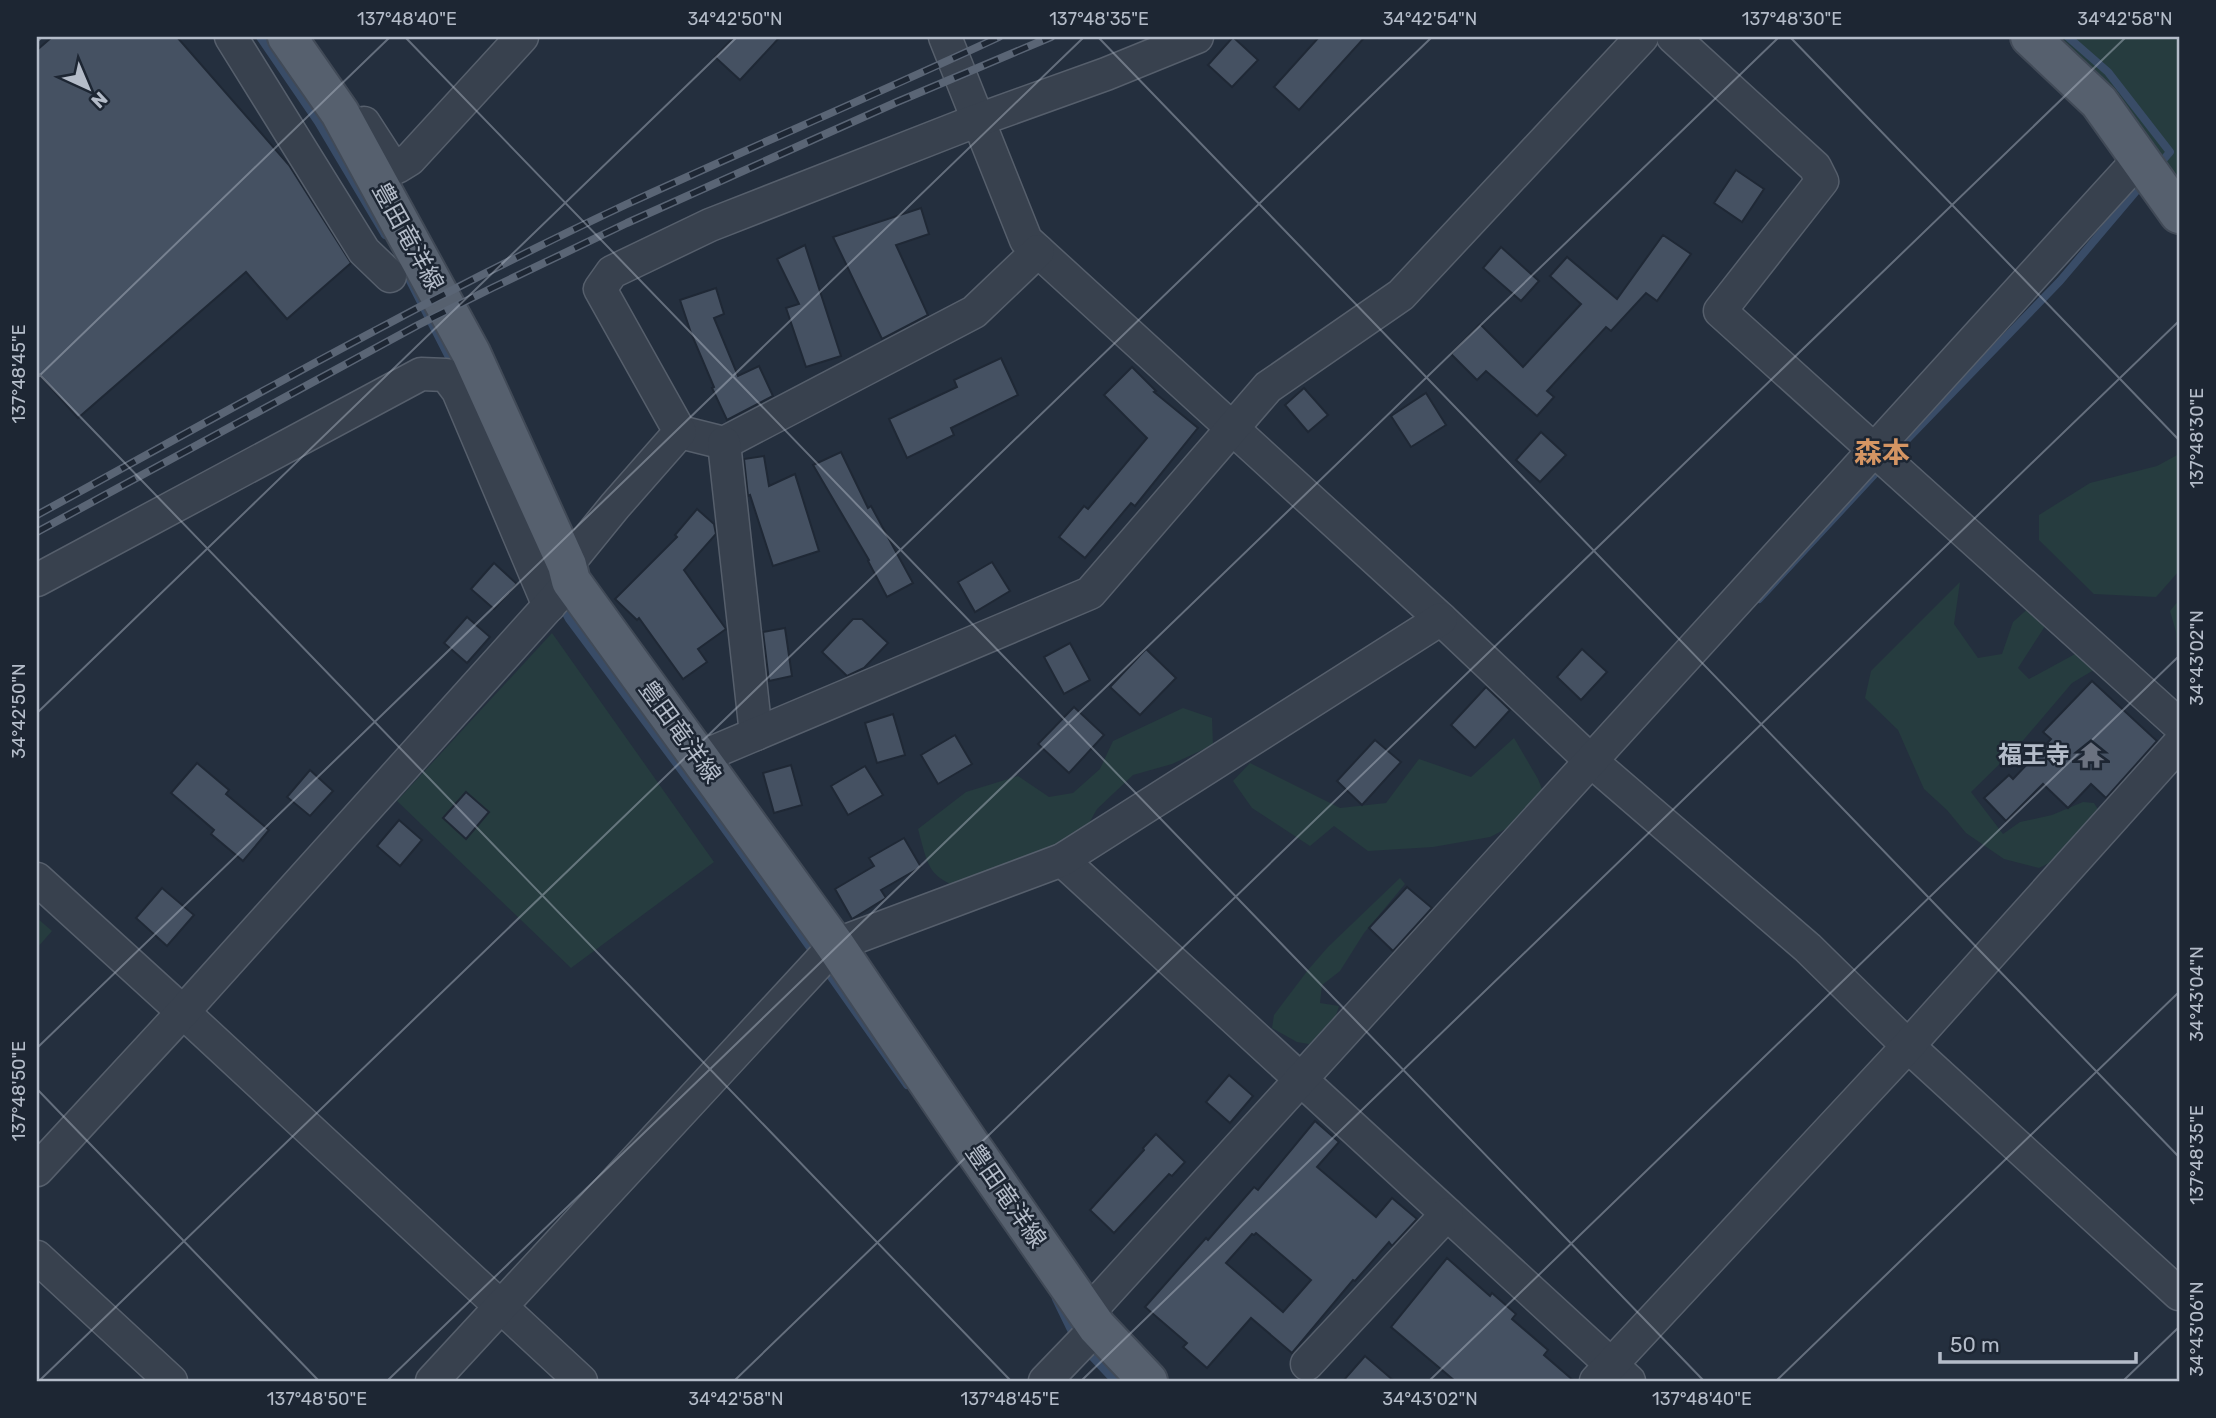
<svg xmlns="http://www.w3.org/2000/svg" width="2216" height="1418" font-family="Rubik,'Noto Sans JP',sans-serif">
	<rect width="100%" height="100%" fill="#242f3e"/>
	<g fill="#263c3f">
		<polygon points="2030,37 2179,37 2179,205"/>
		<polygon points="2179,454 2179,571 2156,597 2094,594 2039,540 2039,515 2090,483 2157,466"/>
		<polygon points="1960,582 1954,624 1978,658 2002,654 2013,622 2032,605 2049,620 2018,668 2029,679 2077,653 2097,668 2072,683 2020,744 1971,792 2003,834 2020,822 2052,815 2083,802 2094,803 2099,811 2066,855 2039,868 2004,859 1966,833 1947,810 1924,789 1898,730 1865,698 1871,671"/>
		<polygon points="2179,600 2179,677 2176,632 2170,611"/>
		<polygon points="552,633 714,862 571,968 397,801"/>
		<path d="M1183,708L1212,718L1213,745L1172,764L1133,775L1097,809L1088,825L1060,848L972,893C928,876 930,873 918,829L966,792L1018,776L1049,797L1073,793L1100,769L1113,741Z"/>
		<polygon points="1514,738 1538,779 1549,807 1490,837 1433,847 1368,851 1334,826 1310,846 1252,808 1233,781 1250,763 1340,808 1386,803 1419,759 1471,777"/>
		<polygon points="1400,878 1405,884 1364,933 1340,971 1322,985 1320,1003 1339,1006 1333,1024 1309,1044 1297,1042 1272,1028 1274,1015 1308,970 1328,947"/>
		<polygon points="37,918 52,931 37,948"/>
	</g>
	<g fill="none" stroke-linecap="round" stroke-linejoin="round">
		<g stroke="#394c67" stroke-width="8">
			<polyline points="260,37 318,122 385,235"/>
			<polyline points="2068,37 2108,72 2170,152 2157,167"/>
			<polyline points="410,281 455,369"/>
			<polyline points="1892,455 2060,281 2144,182"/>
			<polyline points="1759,599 1883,465"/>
			<polyline points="561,604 569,619 711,810 816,956"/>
			<polyline points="824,967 907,1085"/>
			<polyline points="1056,1299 1075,1338"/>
			<polyline points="1086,1350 1115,1381"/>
		</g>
	</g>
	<g fill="#455162" stroke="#1f2835" stroke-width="2" fill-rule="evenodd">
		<polygon points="52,37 177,37 289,165 351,263 287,319 246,272 78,418 37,372 37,50"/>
		<polygon points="734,37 780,37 740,80 715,57"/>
		<polygon points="1233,37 1258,60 1232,87 1208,65"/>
		<polygon points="1319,37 1365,37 1299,110 1274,87"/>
		<polygon points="1736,170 1764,189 1742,222 1714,203"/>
		<polygon points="921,208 929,234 896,245 928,315 882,339 833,237"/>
		<polygon points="1663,235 1691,254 1657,301 1646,293 1611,331 1606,327 1547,391 1554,397 1537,416 1486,371 1477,380 1451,354 1480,324 1523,367 1581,304 1550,276 1567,257 1617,299"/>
		<polygon points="805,245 841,356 806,367 786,308 799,304 777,259"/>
		<polygon points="1501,247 1539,281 1521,301 1483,268"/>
		<polygon points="716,288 724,314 714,318 738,376 759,366 773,396 727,420 712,388 714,387 691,333 680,300"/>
		<polygon points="1001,358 1018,395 951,428 954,435 907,458 889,419 957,387 954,380"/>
		<polygon points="1132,367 1156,391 1154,392 1198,428 1135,506 1131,503 1085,558 1059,537 1084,506 1088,509 1147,438 1104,395"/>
		<polygon points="1304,388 1328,415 1308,432 1285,405"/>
		<polygon points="1426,393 1446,425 1411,447 1391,416"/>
		<polygon points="1541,432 1566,455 1540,482 1516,460"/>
		<polygon points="841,452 868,508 871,506 913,583 887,597 868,561 869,560 813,465"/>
		<polygon points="764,456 769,486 795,474 819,551 773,566 750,495 748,496 744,459"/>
		<polygon points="697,509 714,524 716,534 684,570 726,629 698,649 707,662 683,679 639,618 637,620 615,599 677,537 675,535"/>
		<polygon points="992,562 1010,591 975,612 958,582"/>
		<polygon points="494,563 517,584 494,609 471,589"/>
		<polygon points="467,617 490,637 467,663 444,643"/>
		<polygon points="853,619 862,619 888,643 864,668 847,676 822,652"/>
		<polygon points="785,628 792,676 769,681 763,632"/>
		<polygon points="1070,643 1090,680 1064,694 1044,657"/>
		<polygon points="1146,649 1176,678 1140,715 1110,687"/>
		<polygon points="1582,649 1607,672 1581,700 1557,677"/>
		<polygon points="2092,681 2157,741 2106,798 2091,784 2068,808 2043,784 2006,821 1984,798 2009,775 2013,779 2051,739 2043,732"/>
		<polygon points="1486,687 1510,710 1475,748 1451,725"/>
		<polygon points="1074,707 1104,735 1069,773 1038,744"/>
		<polygon points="893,714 905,755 877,763 865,723"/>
		<polygon points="955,735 972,764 938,784 921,755"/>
		<polygon points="1375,740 1401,762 1362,805 1337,781"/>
		<polygon points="197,763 229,790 226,794 269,830 243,861 211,834 214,830 171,793"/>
		<polygon points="791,765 802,805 774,813 763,773"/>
		<polygon points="865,766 883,795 848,815 831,786"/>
		<polygon points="310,770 333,791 310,816 287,797"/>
		<polygon points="466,792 489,812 466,839 443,818"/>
		<polygon points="399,820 422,840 400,866 377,846"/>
		<polygon points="904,838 921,867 881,890 886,898 852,919 835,889 874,866 869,858"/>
		<polygon points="1407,887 1432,908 1393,951 1369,928"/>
		<polygon points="162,888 194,915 167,946 136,918"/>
		<polygon points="1229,1075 1253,1096 1230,1123 1206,1102"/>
		<path d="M1315,1121L1339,1142L1317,1167L1376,1217L1392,1198L1417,1219L1392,1246L1389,1242L1355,1281L1353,1280L1292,1353L1251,1318L1207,1368L1183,1347L1187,1343L1145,1307L1206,1238L1208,1240L1254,1187L1258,1190ZM1256,1233L1311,1280L1283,1312L1226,1263L1252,1234L1254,1235Z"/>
		<polygon points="1156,1134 1185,1162 1172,1176 1169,1174 1114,1233 1090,1210 1144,1150 1143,1148"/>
		<polygon points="1447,1258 1490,1296 1492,1293 1516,1314 1512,1319 1548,1350 1544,1355 1574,1381 1455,1381 1391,1327"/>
		<polygon points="1365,1356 1394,1381 1343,1381"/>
	</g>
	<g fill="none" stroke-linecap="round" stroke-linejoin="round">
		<defs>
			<g id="minor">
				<polyline points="231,37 364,251 390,276"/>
				<polyline points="945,37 1026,240 1441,619 1591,761 1808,948 1908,1046 2179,1294"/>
				<polyline points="1673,37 1815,167 1822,181 1720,311 2179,725"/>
				<polyline points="364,123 386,157 397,167 410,159 522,37"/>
				<polyline points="680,432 724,443 974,312 1038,251"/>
				<polyline points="724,443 756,734"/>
				<polyline points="567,565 615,506 680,432 600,289 612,272 710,225 978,120 1106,74 1197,37"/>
				<polyline points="37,580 421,374 446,375 458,391 549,606"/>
				<polyline points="699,758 1090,593 1268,387 1401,295 1642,37"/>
				<polyline points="1062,860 1629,1381"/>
				<polyline points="37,879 183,1012 581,1381"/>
				<polyline points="37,1170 183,1012 571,581"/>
				<polyline points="37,1257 171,1381"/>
				<polyline points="1088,1313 2140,158"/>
				<polyline points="1307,1364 1447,1214"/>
				<polyline points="432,1381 835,945 1062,860 1441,619"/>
				<polyline points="1045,1381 1097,1327"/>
				<polyline points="1596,1381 1908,1046 2179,744"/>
			</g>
			<g id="major">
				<polyline points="287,37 340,113 471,353 567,565 571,581 835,945 974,1150 1097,1327 1148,1381"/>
				<polyline points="2030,37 2099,102 2179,214"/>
			</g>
		</defs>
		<use href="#minor" stroke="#565f6c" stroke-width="35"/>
		<use href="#major" stroke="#414a57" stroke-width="42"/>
		<use href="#minor" stroke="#38414e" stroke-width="32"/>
		<use href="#major" stroke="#56606e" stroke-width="38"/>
		<defs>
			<g id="rail">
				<path d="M37,515C231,409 424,299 625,205C749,148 875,95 999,37"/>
				<polyline points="37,532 418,325 492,288 627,223 897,102 1051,37"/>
			</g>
		</defs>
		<use href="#rail" stroke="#5a6575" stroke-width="8"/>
		<use href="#rail" stroke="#1d2633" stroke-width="5" stroke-dasharray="16" stroke-linecap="butt"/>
	</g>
	<path fill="none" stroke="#b4bcc9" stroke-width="2" stroke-opacity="0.45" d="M405,37L1704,1381M1098,37L2179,1157M1790,37L2179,440M37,42L42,37M37,372L1011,1381M37,378L390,37M37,713L737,37M37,1048L1084,37M37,1089L319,1381M39,1381L1432,37M387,1381L1779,37M734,1381L2126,37M1081,1381L2179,321M1429,1381L2179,656M1776,1381L2179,992M2123,1381L2179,1327"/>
	<defs>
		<symbol id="temple-bare" viewBox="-9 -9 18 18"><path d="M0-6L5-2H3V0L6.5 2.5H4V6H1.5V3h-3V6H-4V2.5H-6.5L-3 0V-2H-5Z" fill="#6b7280" stroke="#1d2633" stroke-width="2.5" paint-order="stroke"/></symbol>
	</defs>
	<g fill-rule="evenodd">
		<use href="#temple-bare" x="2072" y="736" width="38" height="38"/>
	</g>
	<g text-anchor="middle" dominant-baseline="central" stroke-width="5" stroke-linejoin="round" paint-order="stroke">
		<g font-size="24" fill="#b4bcc9" stroke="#1d2633">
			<text transform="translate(408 237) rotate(61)">豊田竜洋線</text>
			<text transform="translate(680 732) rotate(54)">豊田竜洋線</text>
			<text transform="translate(1006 1196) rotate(55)">豊田竜洋線</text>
		</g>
		<g font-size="24" font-weight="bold" fill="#b4bcc9" stroke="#1d2633" text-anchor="end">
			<text x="2070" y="755">福王寺</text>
		</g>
		<g font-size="28" font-weight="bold" fill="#d59563" stroke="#1d2633">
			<text x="1882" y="452">森本</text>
		</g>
	</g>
	<rect width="2216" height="1418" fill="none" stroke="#1d2633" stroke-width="77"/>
	<g transform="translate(88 88) rotate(136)" stroke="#1d2633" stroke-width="5" paint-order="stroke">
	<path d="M0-5L12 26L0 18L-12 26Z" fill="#b4bcc9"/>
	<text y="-10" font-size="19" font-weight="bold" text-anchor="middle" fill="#b4bcc9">N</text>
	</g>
	<path d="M1940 1352v10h196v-10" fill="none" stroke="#b4bcc9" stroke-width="3.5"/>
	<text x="1950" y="1352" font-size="21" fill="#b4bcc9" stroke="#1d2633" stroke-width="5" paint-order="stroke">50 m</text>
	<rect x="38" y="38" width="2140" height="1342" fill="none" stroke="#b4bcc9" stroke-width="2.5"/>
	<g font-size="18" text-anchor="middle" fill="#b4bcc9">
		<text x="407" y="25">137°48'40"E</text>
		<text x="735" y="25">34°42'50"N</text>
		<text x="1099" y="25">137°48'35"E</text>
		<text x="1430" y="25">34°42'54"N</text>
		<text x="1792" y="25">137°48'30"E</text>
		<text x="2125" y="25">34°42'58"N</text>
		<text transform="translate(19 374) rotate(-90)" y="6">137°48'45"E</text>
		<text transform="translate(2197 438) rotate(-90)" y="6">137°48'30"E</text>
		<text transform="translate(2197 658) rotate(-90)" y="6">34°43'02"N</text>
		<text transform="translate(19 711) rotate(-90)" y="6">34°42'50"N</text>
		<text transform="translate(2197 994) rotate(-90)" y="6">34°43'04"N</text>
		<text transform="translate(19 1091) rotate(-90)" y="6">137°48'50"E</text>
		<text transform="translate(2197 1155) rotate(-90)" y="6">137°48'35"E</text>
		<text transform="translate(2197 1329) rotate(-90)" y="6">34°43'06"N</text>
		<text x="317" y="1405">137°48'50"E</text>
		<text x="736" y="1405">34°42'58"N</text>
		<text x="1010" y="1405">137°48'45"E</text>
		<text x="1430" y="1405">34°43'02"N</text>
		<text x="1702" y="1405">137°48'40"E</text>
	</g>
</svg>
